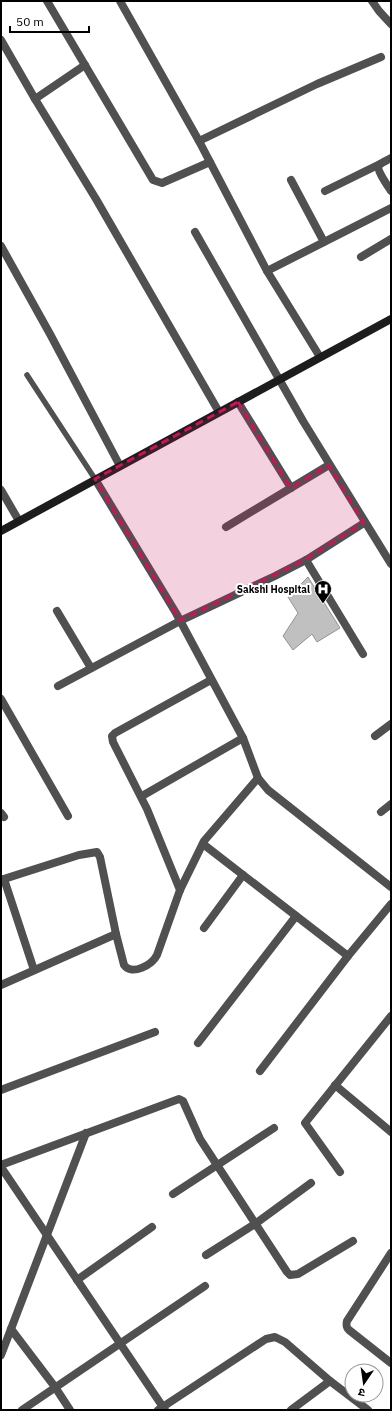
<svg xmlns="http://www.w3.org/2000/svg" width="392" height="1411" font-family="'IBM Plex Sans','Noto Sans Devanagari',sans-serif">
	<rect width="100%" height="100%" fill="#fff"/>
	<polygon fill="#c0c0c0" stroke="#949494" points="308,577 340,628 317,642 312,634 293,650 283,636 298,613 288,597"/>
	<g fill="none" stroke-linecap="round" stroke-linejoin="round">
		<polyline stroke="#505050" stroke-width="5.5" points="27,375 95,479"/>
		<g stroke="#505050" stroke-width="8">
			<polyline points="47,1 153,180 162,183 210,162"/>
			<polyline points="120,1 199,141 267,271 320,357"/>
			<polyline points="372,1 379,11 391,24"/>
			<polyline points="1,40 35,99 96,199 219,412"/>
			<polyline points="35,99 85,65"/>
			<polyline points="199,141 317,84 381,57"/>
			<path d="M391,158C388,160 382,162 379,165C376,170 388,186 391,191"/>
			<polyline points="291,180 324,242"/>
			<polyline points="325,191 380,164"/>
			<polyline points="195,232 303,421 391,564"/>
			<polyline points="1,246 50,334 120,466"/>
			<polyline points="361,257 391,239"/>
			<polyline points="267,271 391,208"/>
			<polyline points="238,402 291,488"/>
			<polyline points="95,479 176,613 243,738 258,778 268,790 391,887"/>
			<polyline points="1,490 19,521"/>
			<polyline points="226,527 329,465"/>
			<polyline points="306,560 363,654"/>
			<polyline points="57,611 91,668"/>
			<polyline points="58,686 180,621 275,576 306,560 364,523"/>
			<polyline points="1,699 68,816"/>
			<polyline points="375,736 391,724"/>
			<polyline points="142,796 243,738"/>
			<polyline points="381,812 391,804"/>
			<polyline points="1,813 4,817"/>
			<polyline points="203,844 348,956"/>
			<polyline points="4,879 34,970"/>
			<polyline points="1,880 79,855 97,852 100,857 116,934"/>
			<polyline points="180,890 147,809 113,742 112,736 115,733 211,680"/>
			<polyline points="204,928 243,875"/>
			<path d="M1,985L116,934L124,965C132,976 152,965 157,955L180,890L204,841L258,778"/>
			<polyline points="198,1043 296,916"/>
			<polyline points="260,1071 348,956 391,904"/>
			<polyline points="335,1085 391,1132"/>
			<polyline points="1,1090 155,1032"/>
			<polyline points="1,1165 179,1099 183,1101 200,1139 287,1272 290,1275 298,1274 353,1241"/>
			<polyline points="1,1167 165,1410"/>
			<polyline points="340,1172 305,1123 391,1016"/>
			<polyline points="173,1194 274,1128"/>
			<path d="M391,1253L347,1321C346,1325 346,1327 349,1330L391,1363"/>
			<polyline points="206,1255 255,1224 311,1183"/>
			<polyline points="77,1280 152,1227"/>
			<polyline points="11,1329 55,1387 70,1410"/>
			<polyline points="1,1355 86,1133"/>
			<polyline points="22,1410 205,1286"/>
			<polyline points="158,1410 266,1339 275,1337 285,1342 330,1381 368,1410"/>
			<polyline points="291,1410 330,1381"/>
		</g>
		<polyline stroke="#1d1d1d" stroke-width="8" points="1,531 391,319"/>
	</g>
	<path fill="#c2185b" fill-opacity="0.2" stroke="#c2185b" stroke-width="3" stroke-dasharray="8 5" stroke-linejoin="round" d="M238,402L291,488L329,465L364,523L306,560L180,621L95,479Z"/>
	<defs>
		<symbol id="hospital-pin" viewBox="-11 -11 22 30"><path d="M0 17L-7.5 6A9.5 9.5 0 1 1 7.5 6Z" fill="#000" stroke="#fff"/><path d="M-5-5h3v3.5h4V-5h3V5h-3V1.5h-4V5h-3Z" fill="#fff"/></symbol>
	</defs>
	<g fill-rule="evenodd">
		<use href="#hospital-pin" x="313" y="579" width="20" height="27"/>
	</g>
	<g text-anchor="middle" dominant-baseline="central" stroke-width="4" stroke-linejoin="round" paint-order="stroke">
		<g font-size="10" font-weight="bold" fill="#000" stroke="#fff" text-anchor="end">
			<text x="310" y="589">Sakshi Hospital</text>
		</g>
	</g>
	<rect width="392" height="1411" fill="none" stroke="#000000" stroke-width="4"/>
	<g transform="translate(364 1383) rotate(193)"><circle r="19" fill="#ffffff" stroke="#999999"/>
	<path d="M0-3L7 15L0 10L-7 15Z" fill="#000000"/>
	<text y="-6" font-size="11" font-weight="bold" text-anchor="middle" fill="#000000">उ</text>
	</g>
	<path d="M10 26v6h79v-6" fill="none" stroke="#000000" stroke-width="2"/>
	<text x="16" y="26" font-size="12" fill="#000000" stroke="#ffffff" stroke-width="3" paint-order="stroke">50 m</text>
</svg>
